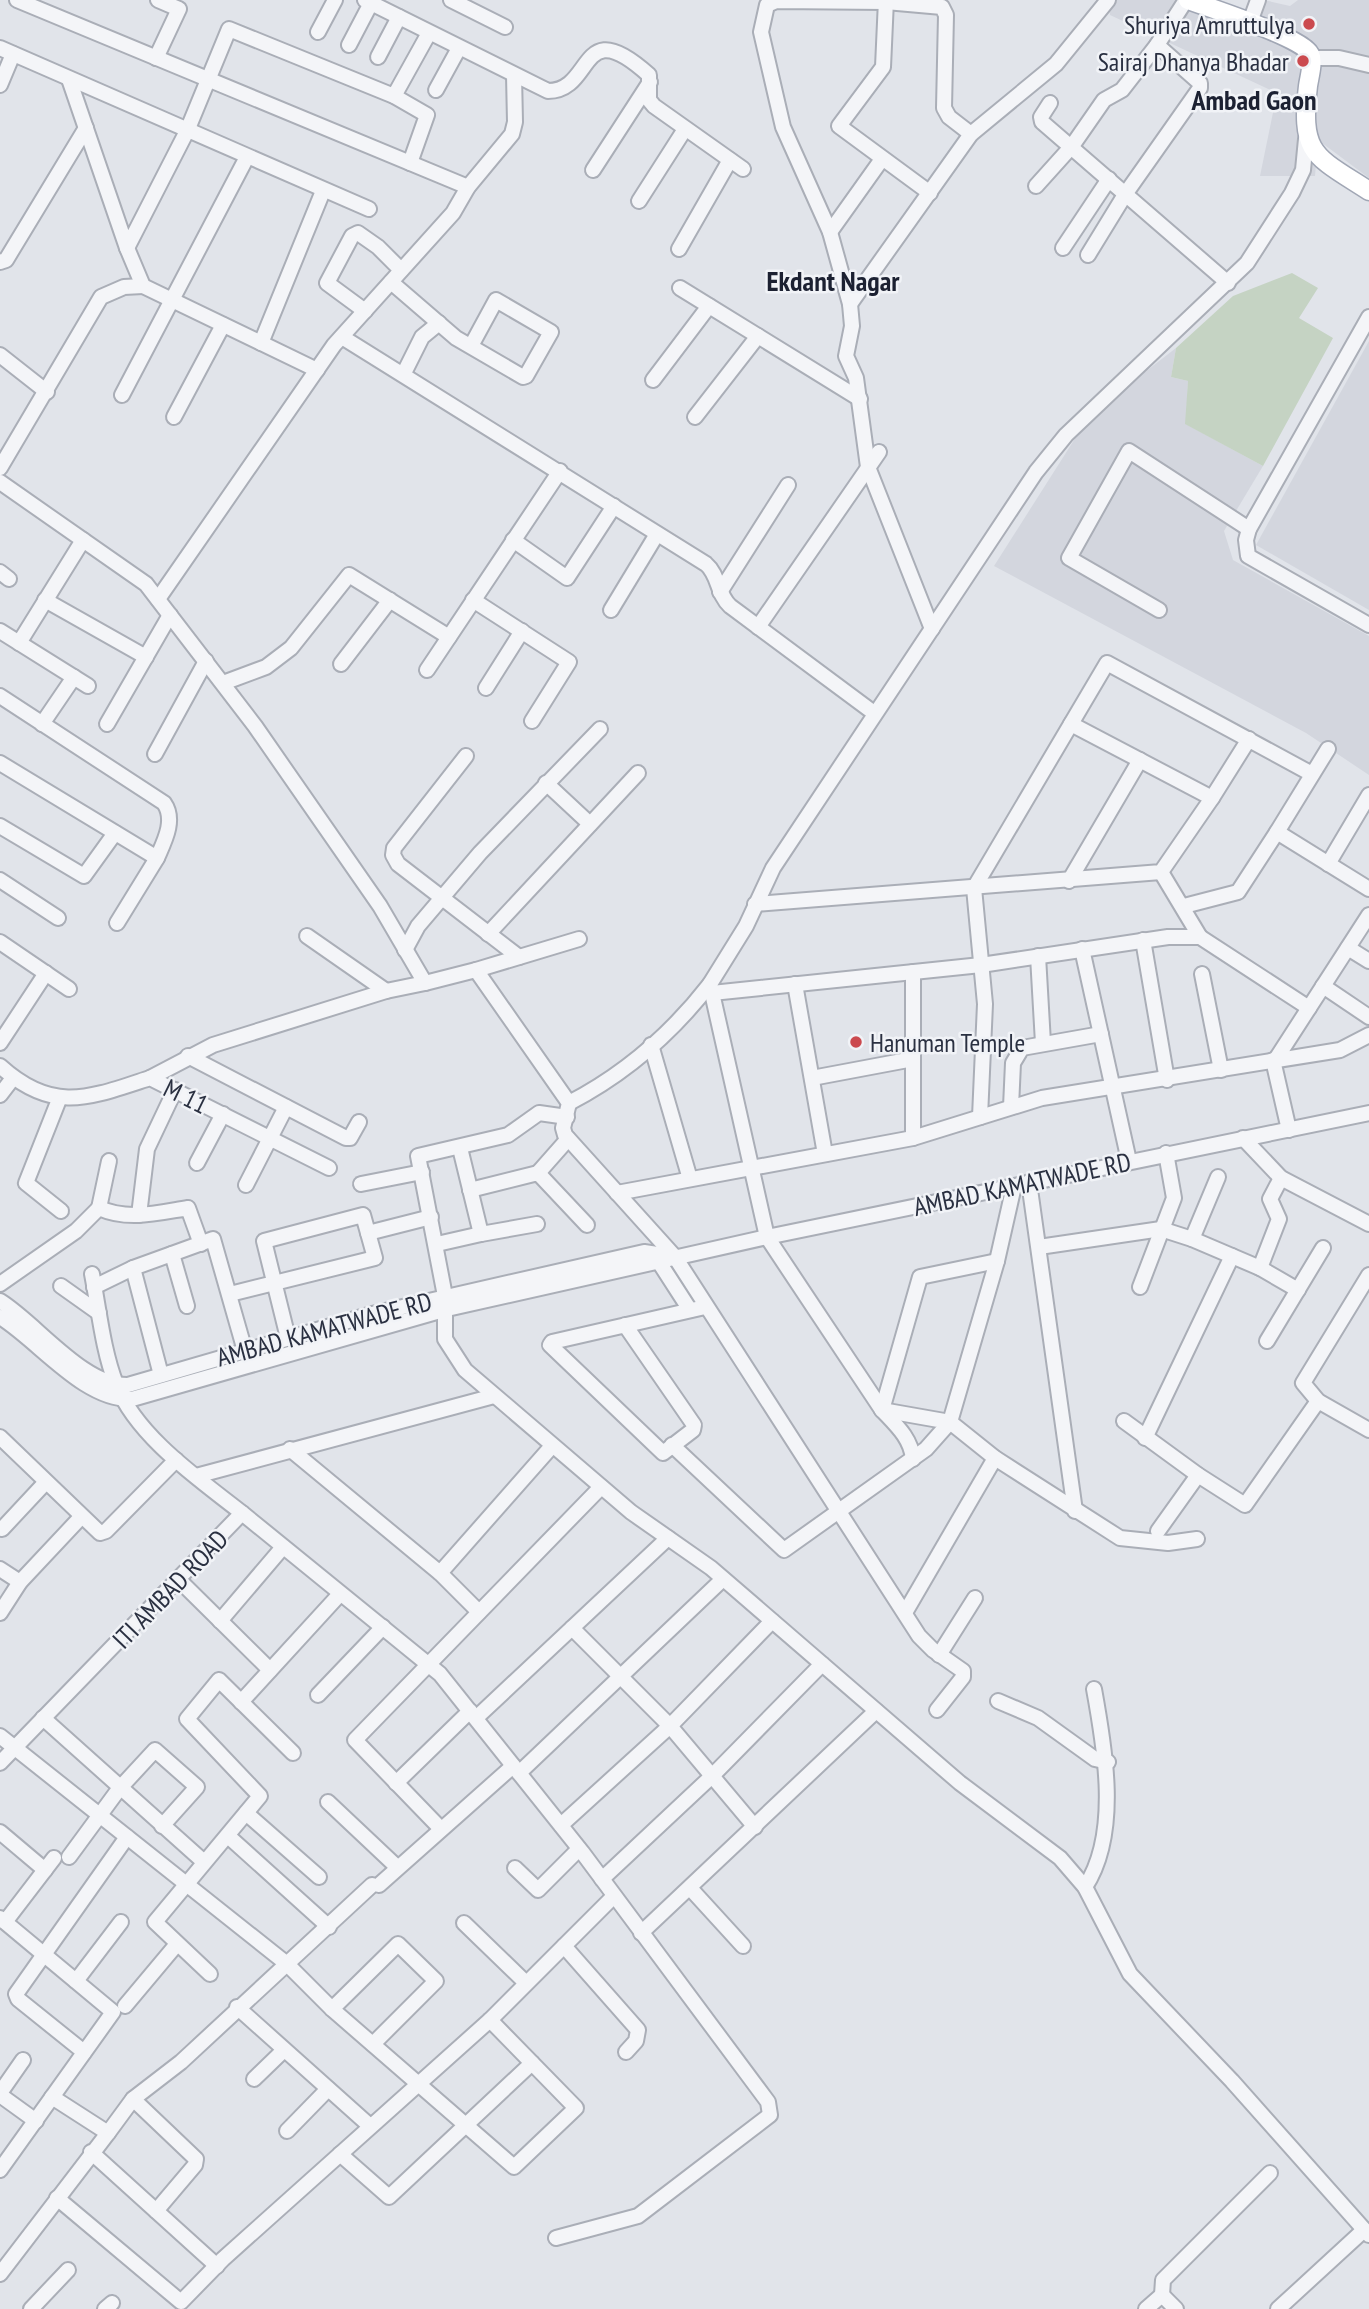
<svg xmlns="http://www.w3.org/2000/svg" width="1369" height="2309" font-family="'PT Sans Narrow',sans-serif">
	<rect width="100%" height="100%" fill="#e1e4ea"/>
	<g fill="#d3d6de">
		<polygon points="1107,0 1209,0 1257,18 1264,0 1290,6 1298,0 1369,0 1369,178 1318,140 1315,176 1260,176 1277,93 1110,15"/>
		<polygon points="1369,341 1369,610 1256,545"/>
		<polygon points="1176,348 1171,377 1188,381 1186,424 1263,466 1224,531 1233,560 1369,636 1369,775 1306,733 994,566 1076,437 1145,372"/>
	</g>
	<polygon fill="#c5d3c3" points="1292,273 1318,288 1299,318 1333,338 1263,466 1185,424 1188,381 1171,377 1176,348 1233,296"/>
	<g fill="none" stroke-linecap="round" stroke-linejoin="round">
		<defs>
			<g id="minor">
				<polyline points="17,0 468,187"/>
				<path d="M365,0L548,91C595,91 578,11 649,75V100L654,106L743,169"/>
				<polyline points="451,0 505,27"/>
				<polyline points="886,0 883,67 839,126 930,193"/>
				<polyline points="1250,22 1258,0"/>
				<polyline points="318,32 335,0"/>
				<polyline points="349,45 371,3"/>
				<polyline points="1157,45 1186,0"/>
				<polyline points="0,48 369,209"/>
				<polyline points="378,57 399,17"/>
				<polyline points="156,58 179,9 158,0"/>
				<polyline points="1311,58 1339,58 1369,65"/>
				<polyline points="69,79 127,248 187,131 229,29 394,96 427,115 410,163"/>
				<polyline points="0,85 13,54"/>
				<polyline points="436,90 459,48"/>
				<polyline points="394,96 429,33"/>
				<polyline points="1050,103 1041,117 1042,122 1228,283"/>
				<polyline points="593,170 650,82"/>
				<polyline points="1036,186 1072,146 1104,100 1122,90 1157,45 1200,83 1200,88 1126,193 1088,255"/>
				<polyline points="639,201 685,129"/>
				<polyline points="830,232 882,159"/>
				<polyline points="127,248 143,286 317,370"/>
				<polyline points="1063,248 1109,179"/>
				<polyline points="679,249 730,160"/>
				<polyline points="0,262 6,260 86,128"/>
				<polyline points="391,282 456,338 523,377 526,376 551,332 496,300 471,346"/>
				<polyline points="680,288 860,399"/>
				<polyline points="850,304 971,134 1056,64 1108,0"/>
				<polyline points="365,311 327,283 352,236 358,233 378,247 401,270"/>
				<polyline points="1369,317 1249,529 1246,540 1248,556 1369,625"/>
				<path d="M342,337L706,564C719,575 717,594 730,606L874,713"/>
				<polyline points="261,343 323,191"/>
				<polyline points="0,355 47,392"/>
				<polyline points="404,373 422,337 439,323"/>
				<polyline points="653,380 709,306"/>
				<polyline points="122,395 247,157"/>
				<polyline points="174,417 223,325"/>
				<polyline points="695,417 758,336"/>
				<polyline points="0,468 101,297 124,287 143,286"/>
				<polyline points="0,482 146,584 255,726 380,906 425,983 476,970 569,1103 563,1128 565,1135 675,1257 919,1636 933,1650 963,1671 963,1677 937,1710"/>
				<polyline points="513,540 567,578 614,506"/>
				<polyline points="0,572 9,579"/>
				<polyline points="720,592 788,485"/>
				<polyline points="158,599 334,345 453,213 468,187 512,134 515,122 514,75"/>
				<polyline points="45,600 146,657"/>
				<polyline points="473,600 569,662 532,721"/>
				<polyline points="611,610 657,534"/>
				<polyline points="1159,610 1069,558 1129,451 1249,529"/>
				<polyline points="758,627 879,452"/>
				<polyline points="932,629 868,467 856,378 846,356 852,326 850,304 830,232 783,127 761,32 767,5 776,1 886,2 942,7 946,15 944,108 949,117 971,134"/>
				<polyline points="0,631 88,686"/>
				<polyline points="19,643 83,540"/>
				<polyline points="341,664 390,600"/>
				<polyline points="427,670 560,471"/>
				<polyline points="223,683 266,667 291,648 349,575 449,637"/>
				<polyline points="486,688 522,631"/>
				<path d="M0,696L164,803C176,820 164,842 157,858L0,763"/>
				<polyline points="42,724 74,677"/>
				<polyline points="107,724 170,615"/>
				<polyline points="1071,724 1212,798"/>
				<polyline points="155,754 206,661"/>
				<polyline points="466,756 394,848 393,855 398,864 519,957"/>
				<polyline points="546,783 590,824"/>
				<polyline points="0,826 84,876 115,833"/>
				<polyline points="1277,832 1328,749"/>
				<polyline points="1328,864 1369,795"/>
				<polyline points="1161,872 1200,937"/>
				<polyline points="0,880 58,918"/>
				<polyline points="1069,881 1140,760"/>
				<polyline points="755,904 1161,872 1212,798 1249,739"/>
				<polyline points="1184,906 1238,892 1277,832 1369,889"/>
				<polyline points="117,923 157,858"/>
				<polyline points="488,934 638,773"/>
				<polyline points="307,936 386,991"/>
				<polyline points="1143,940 1167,1080"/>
				<polyline points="0,942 69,989"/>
				<polyline points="1348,948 1369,961"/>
				<polyline points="1082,949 1129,1161"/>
				<polyline points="405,950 418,926 480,853 600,729"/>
				<polyline points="1038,956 1043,1043"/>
				<polyline points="476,970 579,939"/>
				<polyline points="1202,974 1221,1070"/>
				<polyline points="795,984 825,1154"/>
				<polyline points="1323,986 1369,1017"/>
				<polyline points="712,993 981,965 1168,937 1200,937 1309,1008"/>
				<polyline points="0,1043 46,973"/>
				<polyline points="651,1045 690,1179"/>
				<polyline points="188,1056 346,1138 350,1138 359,1122"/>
				<polyline points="1276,1059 1369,915"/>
				<polyline points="1273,1060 1289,1130"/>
				<path d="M0,1066C53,1114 89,1098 150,1078L329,1168"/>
				<polyline points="150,1078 213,1045 386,991 425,983"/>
				<polyline points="812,1078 913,1059"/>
				<polyline points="0,1095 13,1078"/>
				<polyline points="60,1097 26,1183 61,1211"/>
				<path d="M569,1103C623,1075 672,1033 710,984"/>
				<polyline points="1011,1107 1013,1063 1022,1048 1101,1034"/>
				<polyline points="567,1117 539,1113 508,1135 418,1156 445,1296 445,1339 465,1370 631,1512 711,1568 960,1783 1060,1858 1085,1887 1130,1974 1232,2081 1369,2235"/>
				<polyline points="980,1117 985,1004 974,888 1107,663 1312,774"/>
				<polyline points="913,1138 913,972"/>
				<polyline points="1243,1138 1281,1178 1369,1224"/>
				<polyline points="460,1148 481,1234 537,1224"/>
				<path d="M109,1161L99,1208C128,1221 157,1213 188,1208L201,1244"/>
				<polyline points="197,1163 223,1114"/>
				<polyline points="538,1173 568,1139"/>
				<polyline points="1029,1182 1075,1511"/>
				<polyline points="361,1184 422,1172"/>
				<polyline points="246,1185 286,1107"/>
				<polyline points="1014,1186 997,1261 950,1422 995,1458 1120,1538 1168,1543 1197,1539"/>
				<polyline points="470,1190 538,1173 587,1225"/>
				<polyline points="617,1193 913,1138 1042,1098 1340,1050 1369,1035"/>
				<polyline points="139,1215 147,1149 175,1090"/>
				<polyline points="368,1233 431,1217"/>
				<polyline points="1192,1239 1218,1177"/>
				<polyline points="437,1244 481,1234"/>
				<polyline points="1039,1247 1161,1229 1192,1239 1260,1268 1298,1290"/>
				<polyline points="172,1254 187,1306"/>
				<polyline points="659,1262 690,1310"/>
				<polyline points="1260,1268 1279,1219 1270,1199 1281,1178"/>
				<polyline points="1369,1275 1303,1383 1318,1401 1369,1430"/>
				<polyline points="0,1284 76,1231 99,1208"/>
				<polyline points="61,1286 99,1313"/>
				<polyline points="94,1287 133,1268"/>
				<polyline points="1140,1287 1174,1198 1166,1153"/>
				<polyline points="230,1294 375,1258 363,1215 264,1241 288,1338"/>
				<path d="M0,1301C37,1324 83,1386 128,1385L372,1314L644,1252L670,1256"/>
				<path d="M0,1317C39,1341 84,1401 132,1399L447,1309L767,1237L1369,1113"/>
				<polyline points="625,1325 694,1425 693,1430 663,1453 550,1345 552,1342 705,1307"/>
				<polyline points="1267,1341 1323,1248"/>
				<polyline points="161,1375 133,1268 213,1239 245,1351"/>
				<polyline points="882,1410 920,1277 997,1261"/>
				<polyline points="1124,1421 1198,1475 1245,1505 1318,1401"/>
				<polyline points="0,1437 100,1533 106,1531 176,1460"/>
				<polyline points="1145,1438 1232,1256"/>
				<polyline points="672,1445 784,1550 926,1449 950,1422 882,1410"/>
				<polyline points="290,1449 440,1573 479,1612"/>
				<path d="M913,1459C911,1438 896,1425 882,1410L767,1237L710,984L746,926L773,868L1036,472L1066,435L1247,263L1292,193L1303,170L1306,139"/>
				<polyline points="196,1476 494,1396"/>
				<polyline points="242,1513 440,1674 582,1852 768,2102 770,2115 638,2216 556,2238"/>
				<polyline points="2,1529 45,1483"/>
				<polyline points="1158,1531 1198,1475"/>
				<polyline points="0,1569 20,1582"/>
				<polyline points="440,1573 552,1446"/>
				<polyline points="180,1581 270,1670"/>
				<polyline points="906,1611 995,1458"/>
				<polyline points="0,1613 20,1582 81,1517"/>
				<polyline points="220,1621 283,1547"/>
				<polyline points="572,1628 670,1726 755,1827"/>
				<polyline points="939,1655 975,1598"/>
				<polyline points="318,1695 383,1627"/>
				<polyline points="998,1701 1038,1718 1095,1759 1108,1762"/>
				<polyline points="241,1702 340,1594"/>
				<polyline points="43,1718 204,1862"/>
				<polyline points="476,1718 668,1538"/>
				<polyline points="0,1736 287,1964 332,2009 514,2167 576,2108 490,2020"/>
				<path d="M0,1763L242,1513C199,1479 137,1437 116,1384C103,1351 99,1310 92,1274"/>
				<polyline points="519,1773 723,1579"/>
				<polyline points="396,1783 470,1711"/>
				<polyline points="328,1802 397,1867"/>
				<polyline points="246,1813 319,1877"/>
				<polyline points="561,1825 670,1726 772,1621"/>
				<polyline points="441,1829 355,1740 601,1487"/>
				<polyline points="0,1832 45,1870"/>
				<polyline points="228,1836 329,1927"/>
				<polyline points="69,1857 119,1789 155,1750 197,1787 162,1826"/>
				<polyline points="515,1868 538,1890 579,1849"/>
				<polyline points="602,1879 711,1777 822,1664"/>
				<polyline points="379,1885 513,1766"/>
				<path d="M1085,1887C1120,1834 1105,1749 1094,1689"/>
				<polyline points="690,1888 743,1946"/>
				<polyline points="0,1918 113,2012 0,2170"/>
				<polyline points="5,1922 54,1858"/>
				<polyline points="464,1923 526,1983"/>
				<polyline points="641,1933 876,1711"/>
				<polyline points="564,1946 638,2030 636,2041 626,2052"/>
				<polyline points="210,1974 155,1922 260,1796 187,1719 219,1680 293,1753"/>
				<polyline points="76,1981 121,1922"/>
				<polyline points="125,2006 177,1944"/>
				<polyline points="237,2007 370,2126"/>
				<polyline points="332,2009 398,1944 436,1981 373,2044"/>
				<polyline points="84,2052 18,1999 16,1994 127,1837"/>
				<polyline points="254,2079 284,2050"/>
				<polyline points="0,2093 23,2060"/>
				<polyline points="0,2095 36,2121"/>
				<polyline points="133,2099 196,2159 195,2165 156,2211"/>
				<polyline points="287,2131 328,2089"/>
				<polyline points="108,2133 133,2099 181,2062 372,1885"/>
				<polyline points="91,2152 217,2266"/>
				<polyline points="340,2154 389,2197 532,2063"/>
				<polyline points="57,2198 181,2302 223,2259 490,2020 614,1896"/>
				<polyline points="0,2274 108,2133 52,2097"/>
				<polyline points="1162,2295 1163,2280 1270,2173"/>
				<polyline points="31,2309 68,2270"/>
				<polyline points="105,2309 112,2303"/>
				<polyline points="1146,2309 1162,2295 1176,2309"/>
				<polyline points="1278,2309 1364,2230"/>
			</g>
			<path id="major" d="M1188,0C1208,7 1303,38 1310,54C1314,62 1309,78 1308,86C1300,155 1315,156 1369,191"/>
		</defs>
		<use href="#minor" stroke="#aaaeb7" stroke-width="18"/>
		<use href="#major" stroke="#a1a7b5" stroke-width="21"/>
		<use href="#minor" stroke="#f4f5f8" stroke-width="14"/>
		<use href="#major" stroke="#fff" stroke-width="18"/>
	</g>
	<g fill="#cb4a4f" stroke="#f1f3f7" stroke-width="2.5">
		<circle cx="1309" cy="24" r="7"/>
		<circle cx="1303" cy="61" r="7"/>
		<circle cx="856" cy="1042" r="7"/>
	</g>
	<g text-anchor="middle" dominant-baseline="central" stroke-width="5" stroke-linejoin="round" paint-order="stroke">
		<g font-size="26" fill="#2a3041" stroke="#f1f3f7" text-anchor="end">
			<text x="1295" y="24">Shuriya Amruttulya</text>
			<text x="1289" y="61">Sairaj Dhanya Bhadar</text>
			<text x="870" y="1042" text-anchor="start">Hanuman Temple</text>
		</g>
		<g font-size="26" fill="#2a3041" stroke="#f1f3f7">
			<text transform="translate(186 1096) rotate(26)">M 11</text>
			<text transform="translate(1022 1184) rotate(-12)">AMBAD KAMATWADE RD</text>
			<text transform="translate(324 1329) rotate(-15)">AMBAD KAMATWADE RD</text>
			<text transform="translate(170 1589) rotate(-46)">ITI AMBAD ROAD</text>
		</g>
		<g font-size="28" font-weight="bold" fill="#1c2132" stroke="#f1f3f7">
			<text x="1254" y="99">Ambad Gaon</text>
			<text x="833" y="280">Ekdant Nagar</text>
		</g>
	</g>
</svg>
